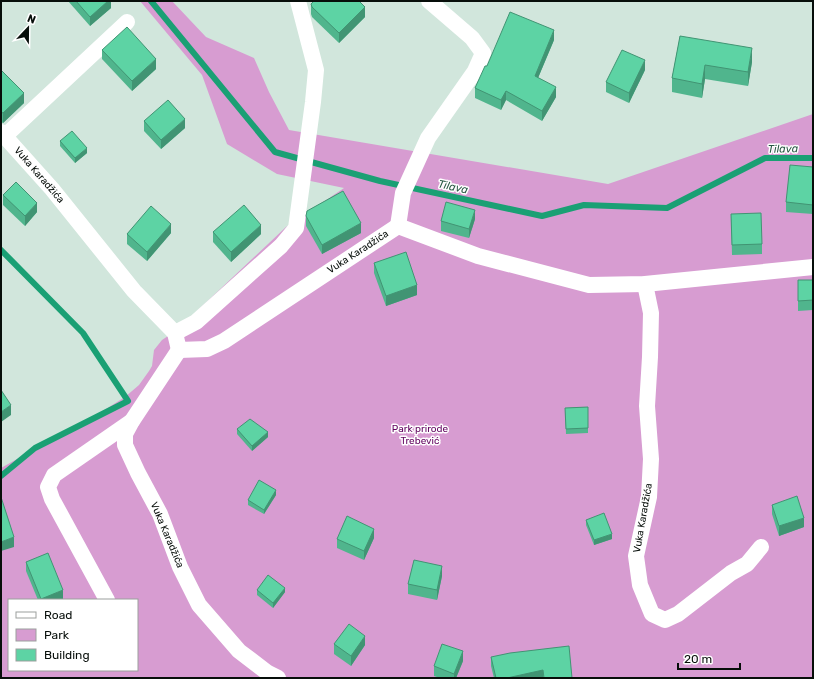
<svg xmlns="http://www.w3.org/2000/svg" width="814" height="679" font-family="Rubik,sans-serif">
	<rect width="100%" height="100%" fill="#d1e6dc"/>
	<path fill="#d79cd1" fill-rule="evenodd" d="M140,1H172L206,37L254,58L269,92L289,130L608,184L813,114V678H1V468L33,450L82,424L125,397L139,385L149,371L152,366L154,350L162,340L177,330L286,227L344,188L277,174L227,144L202,75ZM9,600H137V670H9Z"/>
	<g fill="none" stroke-linecap="round" stroke-linejoin="round">
		<g stroke="#1aa074" stroke-width="6">
			<polyline points="151,1 275,152 380,181 542,216 584,205 667,208 765,158 813,158"/>
			<polyline points="1,250 83,333 128,401 35,448 1,476"/>
		</g>
		<g stroke="#fff" stroke-width="16">
			<polyline points="1,132 52,189 134,291 175,333 179,350 207,349 224,341 398,226 478,256 589,285 645,284 813,267"/>
			<polyline points="5,136 127,22"/>
			<polyline points="398,226 403,193 428,138 475,71 483,53 472,38 429,1"/>
			<polyline points="645,284 651,313 650,357 647,406 651,459 649,497 636,556 640,585 652,614 665,620 678,614 731,573 747,564 761,547"/>
			<polyline points="175,333 196,322 281,246 296,228 313,102 316,70 298,1"/>
			<polyline points="179,350 132,421 125,434 125,445 138,473 160,514 180,567 199,605 239,651 268,673 278,678"/>
			<polyline points="107,600 52,499 48,487 54,475 132,421"/>
		</g>
	</g>
	<g fill="#50b58d">
		<polygon points="68,1 111,1 111,8 90,26"/>
		<polygon points="311,4 365,17 339,43 312,17 311,14"/>
		<polygon points="680,36 752,62 748,86 705,79 702,98 672,92 672,78"/>
		<polygon points="554,40 538,78 556,97 542,121 506,100 501,110 475,98 475,88 487,66"/>
		<polygon points="102,50 156,69 132,91 102,59"/>
		<polygon points="1,70 24,103 3,123 1,122"/>
		<polygon points="645,70 629,103 606,92 606,82"/>
		<polygon points="144,121 185,128 161,149 144,131"/>
		<polygon points="60,141 87,153 75,163 60,146"/>
		<polygon points="813,167 813,214 786,212 786,202"/>
		<polygon points="3,195 37,212 25,226 3,205"/>
		<polygon points="731,214 762,244 762,254 732,255"/>
		<polygon points="306,216 361,233 322,254 306,226"/>
		<polygon points="475,219 469,238 441,231 441,221"/>
		<polygon points="213,232 261,234 231,262 213,242"/>
		<polygon points="171,233 147,261 127,244 127,234"/>
		<polygon points="374,263 417,295 386,306 374,273"/>
		<polygon points="813,280 813,310 798,311 798,290"/>
		<polygon points="588,407 588,433 566,434 565,408"/>
		<polygon points="237,429 268,437 252,451 237,434"/>
		<polygon points="276,495 264,514 248,505 248,500"/>
		<polygon points="772,505 804,527 779,536 772,514"/>
		<polygon points="586,520 612,539 594,545 586,525"/>
		<polygon points="374,538 364,560 337,548 337,539"/>
		<polygon points="26,562 63,599 61,600 38,600 26,571"/>
		<polygon points="442,576 437,600 408,594 408,584"/>
		<polygon points="257,590 285,592 273,608 257,595"/>
		<polygon points="334,644 365,645 351,666 334,654"/>
		<polygon points="491,657 572,678 494,678 491,666"/>
		<polygon points="463,661 456,678 440,678 434,676 434,666"/>
	</g>
	<g fill="#419473">
		<polygon points="108,1 111,1 111,8 90,26 90,17"/>
		<polygon points="365,7 365,17 339,43 339,33"/>
		<polygon points="554,30 554,40 535,85 535,76"/>
		<polygon points="752,48 752,62 748,86 748,72"/>
		<polygon points="156,59 156,69 132,91 132,81"/>
		<polygon points="645,60 645,70 629,103 629,93"/>
		<polygon points="705,65 705,79 702,98 702,84"/>
		<polygon points="556,87 556,97 542,121 542,111"/>
		<polygon points="506,91 506,100 501,110 501,100"/>
		<polygon points="24,93 24,103 3,123 3,113"/>
		<polygon points="185,119 185,128 161,149 161,140"/>
		<polygon points="87,148 87,153 75,163 75,158"/>
		<polygon points="37,203 37,212 25,226 25,216"/>
		<polygon points="475,210 475,219 469,238 469,229"/>
		<polygon points="361,223 361,233 322,254 322,245"/>
		<polygon points="171,224 171,233 147,261 147,252"/>
		<polygon points="261,225 261,234 231,262 231,252"/>
		<polygon points="417,285 417,295 386,306 386,296"/>
		<polygon points="11,405 11,415 1,422 1,412"/>
		<polygon points="268,432 268,437 252,451 252,446"/>
		<polygon points="276,490 276,495 264,514 264,510"/>
		<polygon points="804,518 804,527 779,536 779,526"/>
		<polygon points="374,529 374,538 364,560 364,551"/>
		<polygon points="612,534 612,539 594,545 594,540"/>
		<polygon points="14,537 14,547 1,551 1,542"/>
		<polygon points="442,566 442,576 437,600 437,590"/>
		<polygon points="285,588 285,592 273,608 273,603"/>
		<polygon points="63,590 63,599 61,600 41,600 41,599"/>
		<polygon points="365,636 365,645 351,666 351,656"/>
		<polygon points="463,651 463,661 456,678 454,678 454,674"/>
		<polygon points="543,670 543,678 507,678"/>
	</g>
	<g fill="#5dd3a4" stroke="#419473">
		<polygon points="76,1 108,1 90,17"/>
		<polygon points="314,1 359,1 365,7 339,33 312,7 311,4"/>
		<polygon points="510,12 554,30 535,76 556,87 542,111 506,91 501,100 475,88 485,66 487,66"/>
		<polygon points="127,27 156,59 132,81 102,50"/>
		<polygon points="680,36 752,48 748,72 705,65 702,84 672,78"/>
		<polygon points="622,50 645,60 629,93 606,82"/>
		<polygon points="1,70 24,93 3,113 1,112"/>
		<polygon points="168,100 185,119 161,140 144,121"/>
		<polygon points="72,131 87,148 75,158 60,141"/>
		<polygon points="790,165 813,167 813,205 786,202"/>
		<polygon points="16,182 37,203 25,216 3,195"/>
		<polygon points="343,191 361,223 322,245 306,216 307,211"/>
		<polygon points="446,202 475,210 469,229 441,221"/>
		<polygon points="244,205 261,225 231,252 213,232"/>
		<polygon points="151,206 171,224 147,252 127,234"/>
		<polygon points="761,213 762,244 732,245 731,214"/>
		<polygon points="406,252 417,285 386,296 374,263"/>
		<polygon points="798,280 813,280 813,300 798,301"/>
		<polygon points="1,390 11,405 1,412"/>
		<polygon points="588,407 588,428 566,429 565,408"/>
		<polygon points="250,419 268,432 252,446 237,429"/>
		<polygon points="259,480 276,490 264,510 248,500"/>
		<polygon points="797,496 804,518 779,526 772,505"/>
		<polygon points="1,497 14,537 1,542"/>
		<polygon points="604,513 612,534 594,540 586,520"/>
		<polygon points="347,516 374,529 364,551 337,539"/>
		<polygon points="48,553 63,590 41,599 26,562"/>
		<polygon points="414,560 442,566 437,590 408,584"/>
		<polygon points="268,575 285,588 273,603 257,590"/>
		<polygon points="349,624 365,636 351,656 334,644"/>
		<polygon points="442,644 463,651 454,674 434,666"/>
		<polygon points="569,646 572,678 544,678 543,670 507,678 496,678 491,657 510,653"/>
	</g>
	<g text-anchor="middle" dominant-baseline="central" stroke-width="3" stroke-linejoin="round" paint-order="stroke">
		<g font-size="10" fill="#070e0a" stroke="#fff">
			<text transform="translate(39 175) rotate(49)">Vuka Karadžića</text>
			<text transform="translate(358 252) rotate(-33)">Vuka Karadžića</text>
			<text transform="translate(643 518) rotate(-80)">Vuka Karadžića</text>
			<text transform="translate(167 535) rotate(67)">Vuka Karadžića</text>
		</g>
		<g font-size="10" fill="#60005e" stroke="#fff">
			<text x="420" y="429">Park prirode<tspan x="420" dy="12">Trebević</tspan></text>
		</g>
		<g font-size="11" font-style="italic" fill="#275743" stroke="#fff">
			<text transform="translate(783 149) rotate(-1)">Tilava</text>
			<text transform="translate(453 187) rotate(12)">Tilava</text>
		</g>
	</g>
	<rect width="814" height="679" fill="none" stroke="#070e0a" stroke-width="4"/>
	<rect x="8" y="599" width="130" height="72" fill="#ffffff" stroke="#9c9f9d"/>
	<rect x="16" y="612" width="20" height="6" fill="#ffffff" stroke="#9c9f9d"/>
	<text x="44" y="619" font-size="12" fill="#070e0a">Road</text>
	<rect x="16" y="629" width="20" height="12" fill="#d79cd1" stroke="#9c9f9d"/>
	<text x="44" y="639" font-size="12" fill="#070e0a">Park</text>
	<rect x="16" y="649" width="20" height="12" fill="#5dd3a4" stroke="#9c9f9d"/>
	<text x="44" y="659" font-size="12" fill="#070e0a">Building</text>
	<g transform="translate(28 28) rotate(22)" stroke="#ffffff" stroke-width="3" paint-order="stroke">
	<path d="M0-3L7 15L0 10L-7 15Z" fill="#070e0a"/>
	<text y="-6" font-size="11" font-weight="bold" text-anchor="middle" fill="#070e0a">N</text>
	</g>
	<path d="M678 663v6h62v-6" fill="none" stroke="#070e0a" stroke-width="2"/>
	<text x="684" y="663" font-size="12" fill="#070e0a" stroke="#ffffff" stroke-width="3" paint-order="stroke">20 m</text>
</svg>
